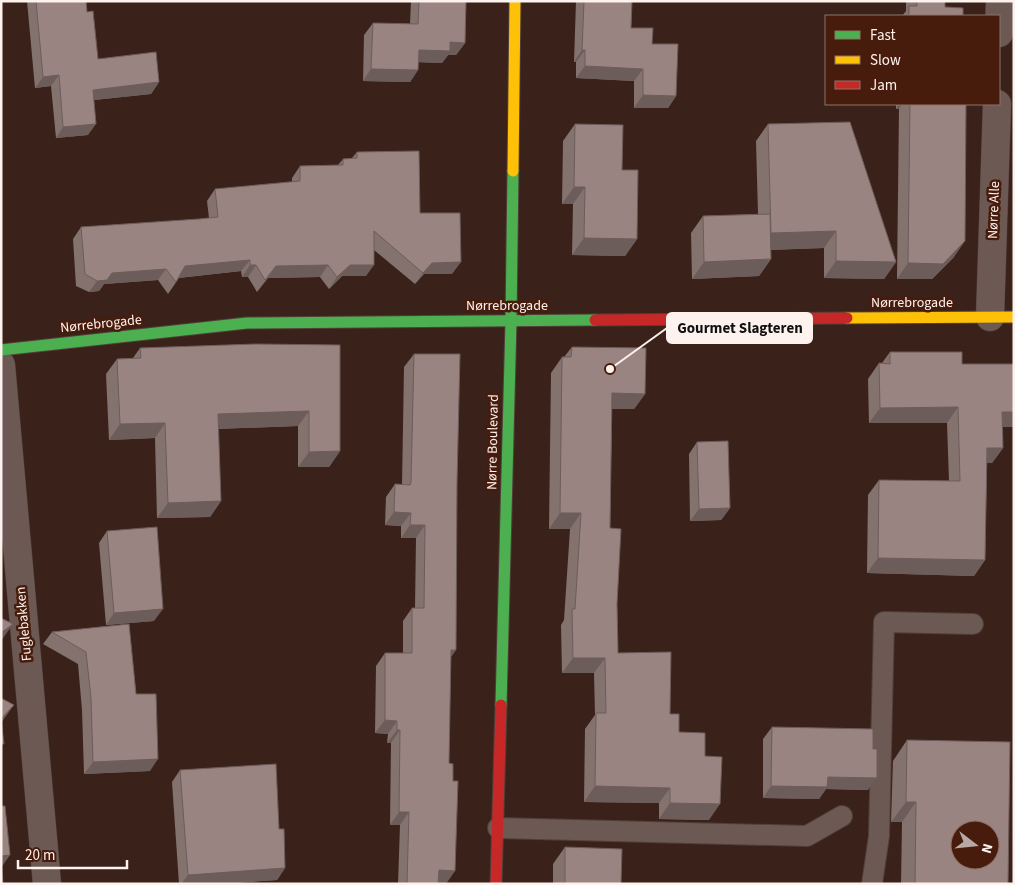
<svg xmlns="http://www.w3.org/2000/svg" width="1015" height="885" font-family="'Source Sans 3',sans-serif">
	<rect width="100%" height="100%" fill="#3a221a"/>
	<g fill="none" stroke-linecap="round" stroke-linejoin="round">
		<defs>
			<g id="lane">
				<polyline points="498,828 807,836 842,816"/>
				<polyline points="872,884 879,836 884,622 973,624"/>
			</g>
			<g id="street">
				<polyline points="999,33 1000,1"/>
				<polyline points="990,317 997,104"/>
				<polyline points="1,365 47,884"/>
			</g>
			<g id="fast">
				<polyline points="1,350 247,323 595,320"/>
				<polyline points="501,705 511,321 513,171"/>
			</g>
			<g id="slow">
				<polyline points="513,171 515,1"/>
				<polyline points="847,318 1014,317"/>
			</g>
			<g id="jam">
				<polyline points="595,320 847,318"/>
				<polyline points="496,884 501,705"/>
			</g>
		</defs>
		<use href="#lane" stroke="#503f3a" stroke-width="22"/>
		<use href="#street" stroke="#503f3a" stroke-width="29"/>
		<use href="#fast" stroke="#503f3a" stroke-width="13"/>
		<use href="#slow" stroke="#503f3a" stroke-width="13"/>
		<use href="#jam" stroke="#503f3a" stroke-width="13"/>
		<use href="#lane" stroke="#6c5953" stroke-width="20"/>
		<use href="#street" stroke="#6c5953" stroke-width="28"/>
		<use href="#fast" stroke="#4caf50" stroke-width="11"/>
		<use href="#slow" stroke="#ffc107" stroke-width="11"/>
		<use href="#jam" stroke="#c62828" stroke-width="11"/>
	</g>
	<g fill="#84726f">
		<polygon points="27,1 86,1 87,12 98,59 159,82 151,94 94,100 88,135 56,138 51,86 35,88"/>
		<polygon points="411,1 466,1 465,43 456,55 448,55 442,63 418,62 418,70 410,82 363,81 364,35 373,23 410,24"/>
		<polygon points="576,1 632,1 631,28 652,44 676,96 668,108 634,108 634,81 576,78 576,62 574,62"/>
		<polygon points="906,1 945,1 945,7 963,16 902,16 906,11"/>
		<polygon points="896,104 966,104 954,257 932,279 897,279 899,109 896,109"/>
		<polygon points="575,124 622,170 637,239 625,256 572,255 573,204 562,204 563,141"/>
		<polygon points="768,124 896,262 884,279 824,278 824,248 770,250 771,259 759,276 692,279 691,233 703,216 758,214 756,141"/>
		<polygon points="357,152 420,213 452,274 424,274 415,284 374,250 366,276 342,276 329,289 320,277 268,278 257,292 248,277 242,277 241,271 179,278 168,294 158,280 104,284 99,291 89,292 76,286 73,239 81,227 199,219 209,218 207,201 215,189 292,182 292,178 300,166 338,165 343,159 352,158"/>
		<polygon points="256,344 340,451 329,467 298,467 298,426 218,429 221,501 210,517 157,518 155,438 109,440 106,374 117,359 133,358 140,348"/>
		<polygon points="572,347 645,394 634,409 612,409 610,528 617,604 618,653 670,714 679,732 705,756 709,820 659,819 659,803 584,802 585,729 595,715 594,673 562,673 561,625 564,620 570,529 549,529 551,373 562,357 564,357"/>
		<polygon points="890,352 962,364 1014,364 1014,427 1003,427 1003,448 992,463 987,463 985,560 974,576 867,573 868,495 879,480 949,481 947,423 869,423 868,379 879,363 882,363"/>
		<polygon points="414,354 451,657 446,884 398,884 400,825 390,825 391,743 387,743 388,734 375,733 376,666 385,653 403,653 403,621 412,608 415,608 416,538 401,538 401,526 385,525 386,497 395,484 402,485 404,367"/>
		<polygon points="697,442 730,508 721,520 690,521 689,454"/>
		<polygon points="107,531 154,621 106,625 99,543"/>
		<polygon points="129,624 136,694 150,771 84,774 82,710 78,664 43,644 52,632"/>
		<polygon points="772,727 873,749 868,790 826,789 819,799 763,798 763,739"/>
		<polygon points="907,740 1008,884 901,884 902,822 891,822 893,761"/>
		<polygon points="180,770 279,829 285,868 277,880 218,884 179,884 172,782"/>
		<polygon points="565,847 621,884 553,884 553,864"/>
	</g>
	<g fill="#6c5c5a">
		<polygon points="450,42 465,43 456,55 448,55 442,63 410,62 419,50"/>
		<polygon points="582,50 585,50 576,62 574,62"/>
		<polygon points="585,66 643,69 634,81 576,78"/>
		<polygon points="371,69 418,70 410,82 363,81"/>
		<polygon points="59,75 51,86 35,88 43,77"/>
		<polygon points="159,82 151,94 85,101 93,90"/>
		<polygon points="643,95 676,96 668,108 634,108"/>
		<polygon points="899,104 902,104 899,109 896,109"/>
		<polygon points="96,124 88,135 56,138 63,127"/>
		<polygon points="574,187 585,187 573,204 562,204"/>
		<polygon points="836,231 824,248 759,250 771,233"/>
		<polygon points="584,238 637,239 625,256 572,255"/>
		<polygon points="965,241 954,257 932,279 897,279 908,263"/>
		<polygon points="771,259 759,276 692,279 704,262"/>
		<polygon points="250,260 241,271 177,278 185,266"/>
		<polygon points="836,261 896,262 884,279 824,278"/>
		<polygon points="461,262 452,274 424,274 415,284 423,273 432,263"/>
		<polygon points="250,265 256,265 248,277 242,277"/>
		<polygon points="328,265 320,277 268,278 257,292 276,266"/>
		<polygon points="350,265 374,265 366,276 342,276 329,289 337,277"/>
		<polygon points="166,269 158,280 104,284 99,291 89,292 97,281 112,273"/>
		<polygon points="612,393 645,394 634,409 601,409"/>
		<polygon points="958,407 947,423 869,423 880,408"/>
		<polygon points="309,411 298,426 207,429 218,414"/>
		<polygon points="1002,412 1014,412 1014,427 991,427"/>
		<polygon points="165,423 155,438 109,440 120,424"/>
		<polygon points="987,448 1003,448 992,463 976,463"/>
		<polygon points="340,451 329,467 298,467 309,452"/>
		<polygon points="221,501 210,517 157,518 168,503"/>
		<polygon points="730,508 721,520 690,521 699,509"/>
		<polygon points="394,512 411,513 401,526 385,525"/>
		<polygon points="560,513 581,513 570,529 549,529"/>
		<polygon points="410,525 425,525 416,538 401,538"/>
		<polygon points="878,558 985,560 974,576 867,573"/>
		<polygon points="163,609 154,621 106,625 114,613"/>
		<polygon points="13,624 1,641 1,633"/>
		<polygon points="451,650 456,650 447,663"/>
		<polygon points="573,658 605,658 594,673 562,673"/>
		<polygon points="14,705 1,723 1,719"/>
		<polygon points="385,720 397,721 388,734 375,733"/>
		<polygon points="397,730 400,730 391,743 387,743"/>
		<polygon points="158,759 150,771 84,774 93,762"/>
		<polygon points="828,777 877,778 868,790 826,789 819,799 763,798 771,786"/>
		<polygon points="595,786 670,788 659,803 584,802"/>
		<polygon points="906,802 916,802 902,822 891,822"/>
		<polygon points="670,803 720,804 709,820 659,819"/>
		<polygon points="399,812 409,812 400,825 390,825"/>
		<polygon points="10,855 1,868 1,856"/>
		<polygon points="285,868 277,880 218,884 181,884 188,875"/>
		<polygon points="439,870 455,871 446,884 430,883"/>
	</g>
	<g fill="#9a8481" stroke="#6c5c5a" fill-rule="evenodd">
		<polygon points="36,1 86,1 87,12 93,11 98,59 156,52 159,82 93,90 96,124 63,127 59,75 43,77"/>
		<polygon points="419,1 466,1 465,43 450,42 450,51 419,50 418,70 371,69 373,23 418,24"/>
		<polygon points="584,1 632,1 631,28 653,28 652,44 678,44 676,96 643,95 643,69 585,66 585,50 582,50"/>
		<polygon points="917,1 945,1 945,7 963,8 963,16 909,16 909,6 917,6"/>
		<polygon points="910,104 966,104 965,241 943,264 908,263"/>
		<polygon points="850,122 896,262 836,261 836,231 771,233 768,124"/>
		<polygon points="575,124 623,125 622,170 638,170 637,239 584,238 585,187 574,187"/>
		<polygon points="419,151 420,213 460,213 461,262 432,263 423,273 374,231 374,265 350,265 337,277 328,265 276,266 265,280 256,265 250,265 250,260 185,266 176,282 166,269 112,273 107,280 97,281 85,274 81,227 199,219 218,217 215,189 300,181 300,166 343,165 343,159 357,158 357,152"/>
		<polygon points="770,214 771,259 704,262 703,216"/>
		<polygon points="256,344 340,345 340,451 309,452 309,411 218,414 221,501 168,503 165,423 120,424 117,359 141,358 140,348"/>
		<polygon points="572,347 646,348 645,394 612,393 610,528 621,529 617,604 618,653 671,652 670,714 679,714 679,732 705,733 705,756 722,757 720,804 670,803 670,788 595,786 596,713 606,713 605,658 573,658 572,609 575,609 581,513 560,513 562,357 571,357"/>
		<polygon points="890,352 962,352 962,364 1014,364 1014,412 1002,412 1003,448 987,448 985,560 878,558 879,480 960,481 958,407 880,408 879,363 890,364"/>
		<polygon points="414,354 460,354 457,483 456,650 451,650 449,763 453,764 453,781 458,781 455,871 439,870 438,884 407,884 409,812 399,812 400,730 397,730 397,721 385,720 385,653 412,653 412,608 424,608 425,525 410,525 411,513 394,512 395,484 410,485 411,482"/>
		<polygon points="728,441 730,508 699,509 697,442"/>
		<polygon points="157,527 163,609 114,613 107,531"/>
		<polygon points="1,618 13,624 1,633"/>
		<polygon points="129,624 136,694 156,694 158,759 93,762 91,698 86,652 52,632"/>
		<polygon points="1,698 14,705 1,719 4,744 1,744"/>
		<polygon points="772,727 873,729 873,749 877,749 877,778 828,777 827,787 771,786"/>
		<path d="M907,740L1010,742L1008,884H915L916,802H906ZM960,830H990V860H960Z"/>
		<polygon points="276,764 279,829 284,829 285,868 188,875 180,770"/>
		<polygon points="1,806 5,806 10,855 1,856"/>
		<polygon points="565,847 622,849 621,884 565,884"/>
		<polygon points="1,862 3,884 1,884"/>
	</g>
	<g text-anchor="middle" dominant-baseline="central" stroke-width="5" stroke-linejoin="round" paint-order="stroke">
		<g font-size="14" fill="#fef2ee" stroke="#471c0d">
			<text transform="translate(994 210) rotate(-88)">Nørre Alle</text>
			<text x="912" y="303">Nørrebrogade</text>
			<text x="507" y="306">Nørrebrogade</text>
			<text transform="translate(101 324) rotate(-6)">Nørrebrogade</text>
			<text transform="translate(493 442) rotate(-89)">Nørre Boulevard</text>
			<text transform="translate(24 624) rotate(-95)">Fuglebakken</text>
		</g>
	</g>
	<path fill="none" stroke="#fef2ee" stroke-width="2" d="M610 369L667 328"/>
	<circle fill="#fef2ee" stroke="#471c0d" stroke-width="2" cx="610" cy="369" r="5"/>
	<rect fill="#fef2ee" stroke="#fef2ee" stroke-width="2" x="667" y="313" width="145" height="30" rx="5"/>
	<g font-size="15" text-anchor="middle" font-weight="bold" fill="#111">
		<text x="740" y="333">Gourmet Slagteren</text>
	</g>
	<rect width="1015" height="885" fill="none" stroke="#fef2ee" stroke-width="5"/>
	<rect x="825" y="15" width="175" height="90" fill="#471c0d" stroke="#907267"/>
	<rect x="835" y="31" width="25" height="8" fill="#4caf50" stroke="#907267"/>
	<text x="870" y="40" font-size="15" fill="#fef2ee">Fast</text>
	<rect x="835" y="56" width="25" height="8" fill="#ffc107" stroke="#907267"/>
	<text x="870" y="65" font-size="15" fill="#fef2ee">Slow</text>
	<rect x="835" y="81" width="25" height="8" fill="#c62828" stroke="#907267"/>
	<text x="870" y="90" font-size="15" fill="#fef2ee">Jam</text>
	<g transform="translate(975 845) rotate(106)"><circle r="24" fill="#471c0d" stroke="#907267"/>
	<path d="M0-4L9 19L0 12L-9 19Z" fill="#b9a9a4"/>
	<text y="-8" font-size="14" font-weight="bold" text-anchor="middle" fill="#fef2ee">N</text>
	</g>
	<path d="M18 860v8h109v-8" fill="none" stroke="#fef2ee" stroke-width="2.5"/>
	<text x="25" y="860" font-size="15" fill="#fef2ee" stroke="#471c0d" stroke-width="4" paint-order="stroke">20 m</text>
</svg>
